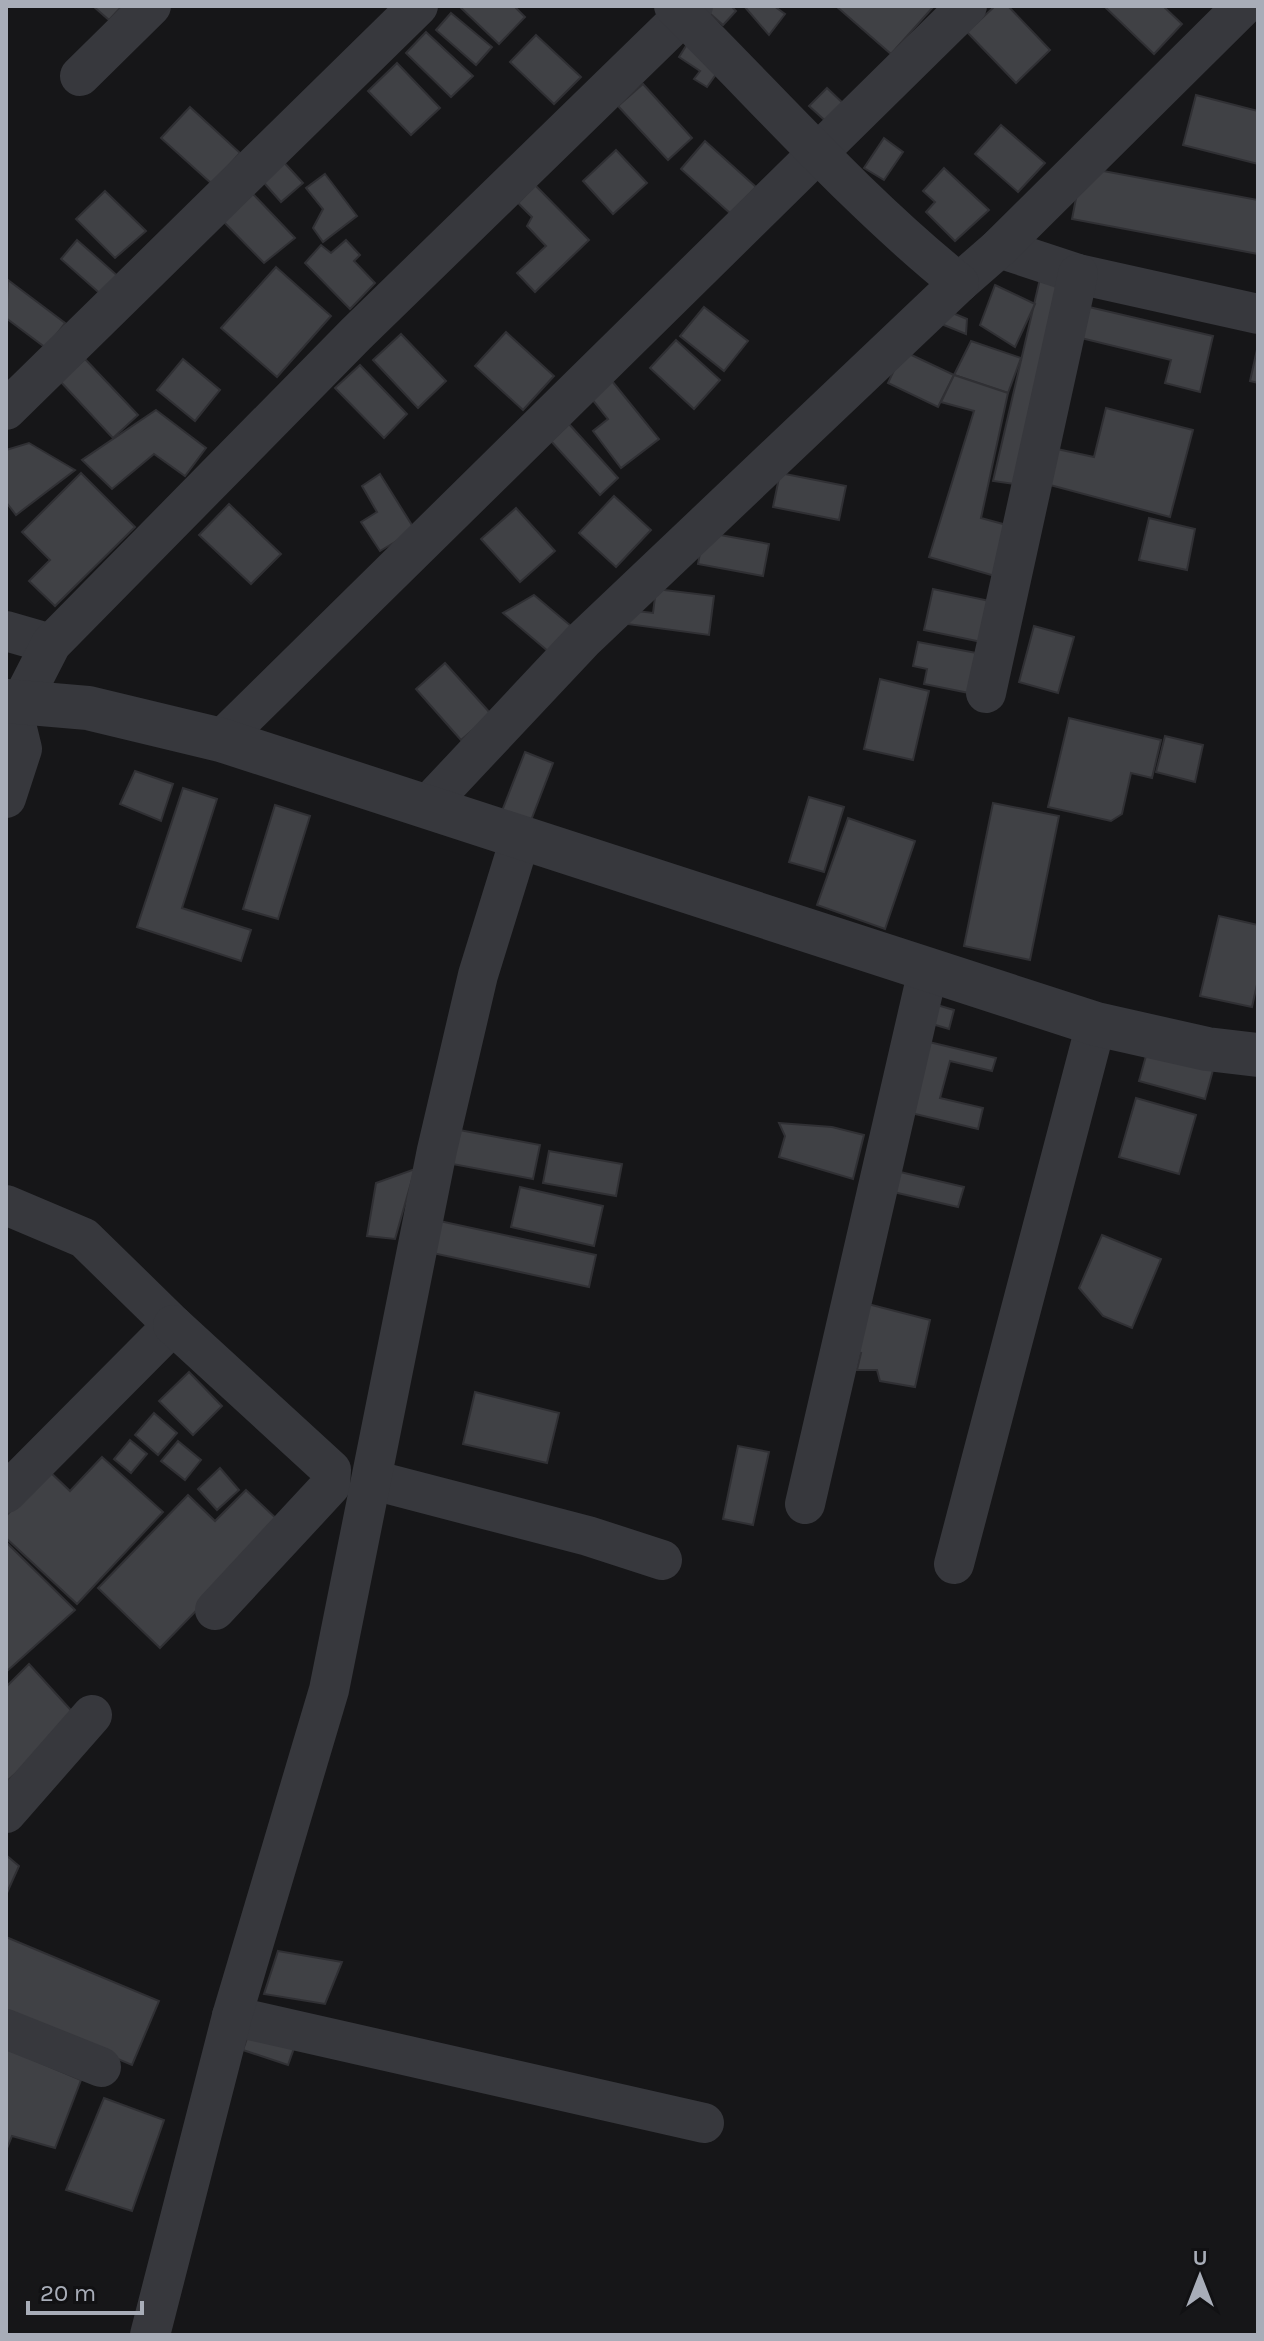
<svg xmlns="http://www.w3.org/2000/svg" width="1264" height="2341" font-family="Karla,sans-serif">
	<rect width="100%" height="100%" fill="#161618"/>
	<g fill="#404145" stroke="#303034" stroke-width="2">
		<polygon points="93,6 122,6 109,20"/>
		<polygon points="459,6 514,6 525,17 499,44"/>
		<polygon points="710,6 731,6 736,11 723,25 706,10"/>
		<polygon points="744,6 774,6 785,14 769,35"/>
		<polygon points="836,6 934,6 891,54"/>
		<polygon points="995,6 1008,6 1050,50 1016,83 967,32"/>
		<polygon points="1104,6 1163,6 1182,24 1154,54"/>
		<polygon points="451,13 492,47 476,65 436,30"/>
		<polygon points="426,32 473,76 451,97 406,53"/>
		<polygon points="536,35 581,77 554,104 510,62"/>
		<polygon points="691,38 719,70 707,87 694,79 700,71 679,57"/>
		<polygon points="397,63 440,108 411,135 368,91"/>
		<polygon points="643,84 692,138 668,160 618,106"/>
		<polygon points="827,88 847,107 830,125 809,106"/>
		<polygon points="1196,95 1258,111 1258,164 1183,145"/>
		<polygon points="190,107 240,153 212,184 161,138"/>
		<polygon points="1001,125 1045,163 1018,192 975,154"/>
		<polygon points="884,138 903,152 884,180 864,168"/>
		<polygon points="705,141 756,187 731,214 681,169"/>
		<polygon points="616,150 647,183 613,214 583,181"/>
		<polygon points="279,157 303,183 281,202 258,176"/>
		<polygon points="1082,167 1258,200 1258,254 1072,219"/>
		<polygon points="944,168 989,210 955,241 926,212 935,202 923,191"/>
		<polygon points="325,174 357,216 323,242 313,228 323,209 306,188"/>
		<polygon points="535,185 589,240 535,292 517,273 546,246 527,226 532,217 518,203"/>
		<polygon points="105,191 146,231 115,258 76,219"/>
		<polygon points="253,194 295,238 264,263 221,219"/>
		<polygon points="77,240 120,278 104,297 61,259"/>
		<polygon points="346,240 360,255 354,261 375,283 350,309 305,263 321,245 331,253"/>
		<polygon points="276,267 331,316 277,377 221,328"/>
		<polygon points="1042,270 1069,281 1021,485 993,481"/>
		<polygon points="8,280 65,323 46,348 6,318"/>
		<polygon points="995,285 1035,304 1015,347 980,325"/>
		<polygon points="704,307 748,341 724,371 680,336"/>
		<polygon points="1089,307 1213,336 1200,392 1165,383 1171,360 1081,338"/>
		<polygon points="943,309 967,319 966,334 934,321"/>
		<polygon points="506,332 554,376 523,410 475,366"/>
		<polygon points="401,334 446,381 418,408 373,360"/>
		<polygon points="676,340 720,380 694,409 650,368"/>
		<polygon points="971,341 1021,358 1008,393 954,375"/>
		<polygon points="1258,345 1258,383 1250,381"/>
		<polygon points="903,351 954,375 938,407 888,383"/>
		<polygon points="85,359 138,415 113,438 60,381"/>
		<polygon points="183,359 220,390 195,421 157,390"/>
		<polygon points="360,365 407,414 384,438 335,388"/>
		<polygon points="954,375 1008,393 981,518 1014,527 995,576 929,557 974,411 941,402"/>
		<polygon points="612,381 659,439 621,468 593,431 608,419 591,398"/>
		<polygon points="1106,408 1193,430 1170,517 1050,485 1057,449 1094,457"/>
		<polygon points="156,410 206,448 185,476 154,454 112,489 82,460"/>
		<polygon points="569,424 618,478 600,495 551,441"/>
		<polygon points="29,443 75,470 16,515 6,502 6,450"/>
		<polygon points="81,473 135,527 55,606 29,581 50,560 22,532"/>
		<polygon points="780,473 846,486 839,520 773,507"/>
		<polygon points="380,474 415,530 380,551 361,522 377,512 362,486"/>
		<polygon points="614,496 651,530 616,567 579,533"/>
		<polygon points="229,504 281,554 251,584 199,535"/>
		<polygon points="516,508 555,551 520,582 481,539"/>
		<polygon points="1149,518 1195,529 1187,570 1139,560"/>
		<polygon points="704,532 769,544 763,576 698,564"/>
		<polygon points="656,589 714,596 709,635 627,624 629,610 653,613"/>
		<polygon points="933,589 999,603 991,644 924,630"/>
		<polygon points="534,595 571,626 549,652 503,613"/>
		<polygon points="1034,626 1074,637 1058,693 1019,682"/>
		<polygon points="918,642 982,654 974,694 924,684 927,669 913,666"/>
		<polygon points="445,663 491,714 461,740 416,689"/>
		<polygon points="880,679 929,691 913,760 864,749"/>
		<polygon points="1069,718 1161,740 1152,778 1131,773 1122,814 1111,821 1048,807"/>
		<polygon points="1165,736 1203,745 1195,782 1156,772"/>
		<polygon points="525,752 553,763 530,823 502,811"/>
		<polygon points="135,771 173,784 161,821 120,804"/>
		<polygon points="183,788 217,799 182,908 251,930 241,961 137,927"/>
		<polygon points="809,797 844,807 824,872 789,862"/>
		<polygon points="993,803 1059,816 1030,960 964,946"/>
		<polygon points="275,805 310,816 278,919 243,909"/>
		<polygon points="848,818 915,841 885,929 817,905"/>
		<polygon points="1219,916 1258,925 1258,980 1252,1007 1200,996"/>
		<polygon points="937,1005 954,1010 949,1029 932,1024"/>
		<polygon points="929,1042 996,1058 992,1071 950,1061 940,1098 983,1108 978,1129 911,1113"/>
		<polygon points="1149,1045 1215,1063 1205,1099 1139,1081"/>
		<polygon points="1136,1098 1196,1115 1179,1174 1119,1157"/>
		<polygon points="779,1123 832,1127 864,1135 853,1179 779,1157 785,1136"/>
		<polygon points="454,1129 540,1145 533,1179 447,1163"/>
		<polygon points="549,1151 622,1164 616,1196 543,1183"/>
		<polygon points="415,1169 395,1239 367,1236 376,1183"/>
		<polygon points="896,1171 964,1187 958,1207 889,1191"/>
		<polygon points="520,1187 603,1206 594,1246 511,1227"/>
		<polygon points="435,1220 596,1255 589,1287 428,1252"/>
		<polygon points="1102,1235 1161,1259 1132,1328 1103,1316 1079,1288"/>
		<polygon points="864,1303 930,1320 915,1387 880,1381 877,1370 857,1370 861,1353 851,1350"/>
		<polygon points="189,1372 222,1406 193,1435 159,1401"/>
		<polygon points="475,1392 559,1413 547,1463 463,1444"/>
		<polygon points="154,1413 177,1433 158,1455 135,1435"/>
		<polygon points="130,1440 147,1454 131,1473 114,1459"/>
		<polygon points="178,1441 201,1460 185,1480 161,1461"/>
		<polygon points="738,1446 769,1452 753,1525 723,1519"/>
		<polygon points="102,1457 163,1512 77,1604 6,1538 6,1516 48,1470 70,1491"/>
		<polygon points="220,1468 239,1490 217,1510 198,1489"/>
		<polygon points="246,1490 281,1523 160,1648 98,1588 188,1495 215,1521"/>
		<polygon points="6,1542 75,1610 6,1672"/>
		<polygon points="29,1664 78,1718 6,1782 6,1687"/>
		<polygon points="6,1855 19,1866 6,1895"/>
		<polygon points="6,1937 159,2001 132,2065 6,2012"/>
		<polygon points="278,1951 342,1962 325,2004 264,1994"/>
		<polygon points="253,2021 298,2037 288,2065 243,2050"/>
		<polygon points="6,2048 81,2080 55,2148 12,2136 6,2151"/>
		<polygon points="104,2098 164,2120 132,2211 66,2190"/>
	</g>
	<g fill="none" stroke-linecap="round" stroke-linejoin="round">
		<g stroke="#37383d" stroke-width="40">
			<polyline points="80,76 151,6"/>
			<polyline points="999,248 1078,274 1258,314"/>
			<polyline points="959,283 999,248 1243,6"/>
			<polyline points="6,410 418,6"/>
			<polyline points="6,631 51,644"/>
			<polyline points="986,693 1078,274"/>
			<polyline points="6,721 14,716 51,644 356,334 693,6"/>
			<polyline points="221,740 967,6"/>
			<polyline points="6,798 22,749 14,716"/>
			<path d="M427,806L583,640L959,283C856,200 768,99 674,6"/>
			<polyline points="6,1205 84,1238 173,1325 6,1493"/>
			<polyline points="173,1325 331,1470 330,1486 215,1610"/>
			<polyline points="373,1480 588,1536 662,1560"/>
			<polyline points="805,1504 928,970"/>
			<polyline points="954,1564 1096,1024"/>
			<polyline points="6,1813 92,1715"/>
			<polyline points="232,2016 704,2123"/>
			<polyline points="6,2029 101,2067"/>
			<polyline points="150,2335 232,2016 329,1690 437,1150 478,975 521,836"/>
		</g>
		<polyline stroke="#37383d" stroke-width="44" points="6,701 88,708 221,740 1096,1024 1207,1049 1258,1055"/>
	</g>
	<rect width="1264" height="2341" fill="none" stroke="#a8adb8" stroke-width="16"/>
	<g transform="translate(1200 2277)" stroke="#111113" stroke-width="6" paint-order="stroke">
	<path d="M0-6L14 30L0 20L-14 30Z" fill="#a8adb8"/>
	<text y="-12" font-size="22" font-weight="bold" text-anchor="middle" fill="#a8adb8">U</text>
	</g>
	<path d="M28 2301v12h114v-12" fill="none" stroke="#a8adb8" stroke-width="4"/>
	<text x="40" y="2301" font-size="24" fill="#a8adb8" stroke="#111113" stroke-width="6" paint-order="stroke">20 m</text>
</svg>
